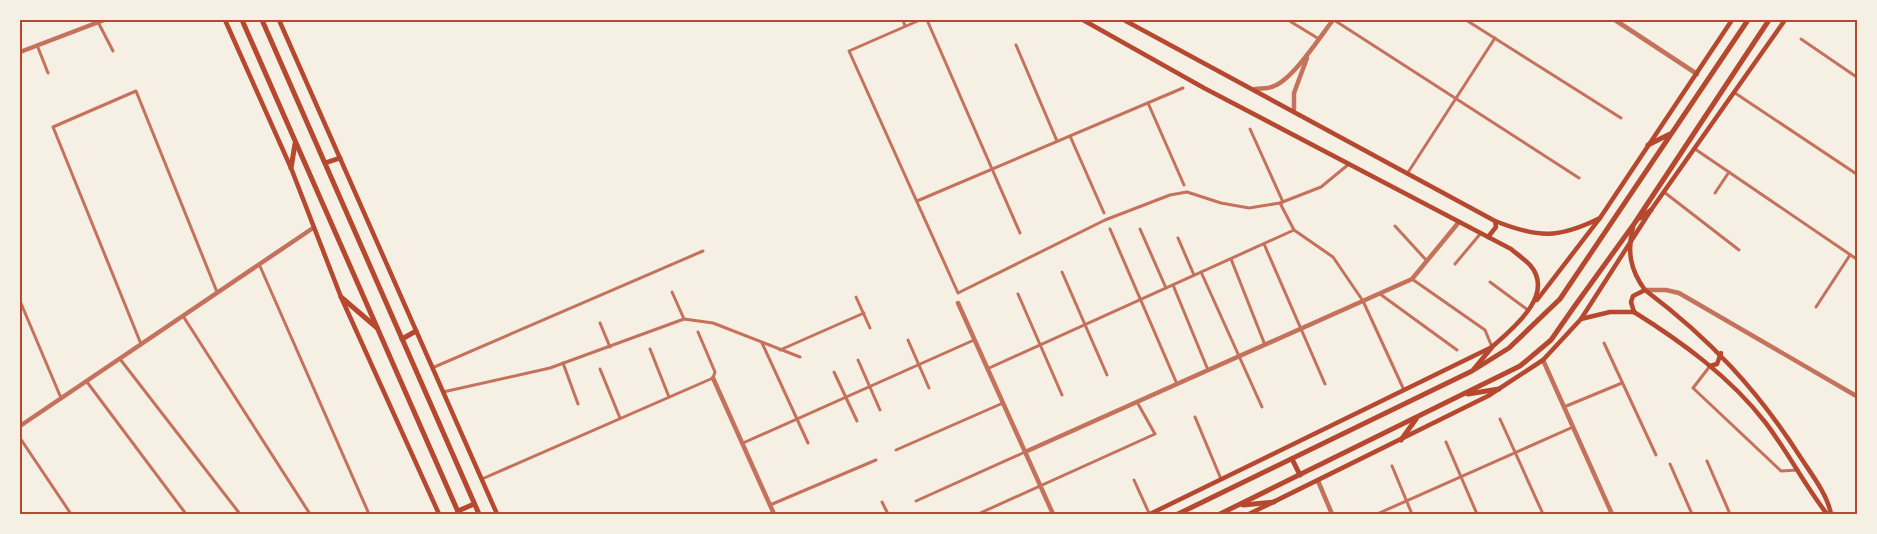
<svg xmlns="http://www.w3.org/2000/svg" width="1877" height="534" font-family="Signika,sans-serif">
	<rect width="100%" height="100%" fill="#f6efe4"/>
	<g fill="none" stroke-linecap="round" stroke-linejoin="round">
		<g stroke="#c5725c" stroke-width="3">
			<polyline points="903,20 905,26"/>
			<polyline points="920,20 849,51 958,293 1105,220 1170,195 1187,192 1221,203 1249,208 1280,203 1321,187 1349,164"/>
			<polyline points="927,20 1020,233"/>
			<polyline points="1288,20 1319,39"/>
			<polyline points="1334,20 1579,178"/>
			<polyline points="1466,20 1621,118"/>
			<polyline points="98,22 113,51"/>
			<polyline points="1801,39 1858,78"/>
			<polyline points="37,45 48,73"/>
			<polyline points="1016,45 1057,141"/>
			<polyline points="1735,93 1858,175"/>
			<polyline points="1148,103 1184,185"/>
			<polyline points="1250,129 1283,202"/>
			<polyline points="1070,136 1104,213"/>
			<polyline points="1695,149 1858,260"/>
			<polyline points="1407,174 1495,38"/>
			<polyline points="1664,192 1739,250"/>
			<polyline points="1715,193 1729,172"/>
			<polyline points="917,201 1183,88"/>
			<polyline points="1280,203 1294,230 1333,257 1363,301 1404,390"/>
			<polyline points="1395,226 1427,261"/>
			<polyline points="1110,229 1177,384"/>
			<polyline points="1140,229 1166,288"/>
			<polyline points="1178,238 1194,275"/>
			<polyline points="1264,244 1325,384"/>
			<polyline points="1231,259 1265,345"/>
			<polyline points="259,264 369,514"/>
			<polyline points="1455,264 1481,233"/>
			<polyline points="1062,272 1107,375"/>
			<polyline points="1201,272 1262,407"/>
			<polyline points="1412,279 1485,330 1492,347"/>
			<polyline points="1490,282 1528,310"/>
			<polyline points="1173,285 1208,370"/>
			<polyline points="672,292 684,319"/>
			<polyline points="1018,294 1062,395"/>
			<polyline points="1380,294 1457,350"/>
			<polyline points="856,297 870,328"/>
			<polyline points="20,301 61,398"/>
			<polyline points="1816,307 1850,255"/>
			<polyline points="183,316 310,514"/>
			<polyline points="600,323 610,347"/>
			<polyline points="908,340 929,388"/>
			<polyline points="762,343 808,443"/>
			<polyline points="1604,343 1656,455"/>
			<polyline points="141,344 53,127 136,91 217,292"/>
			<polyline points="650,349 669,397"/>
			<polyline points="780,350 864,313"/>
			<polyline points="120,359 240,514"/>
			<polyline points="858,360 880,410"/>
			<polyline points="563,363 578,404"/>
			<polyline points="1710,366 1693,388 1781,471 1798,470"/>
			<polyline points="432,368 703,251"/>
			<polyline points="600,369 620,418"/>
			<polyline points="987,369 1294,230"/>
			<polyline points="834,372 857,421"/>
			<polyline points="87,382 186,514"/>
			<polyline points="443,392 550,368 684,319 713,323 800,357"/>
			<polyline points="1564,407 1622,383"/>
			<polyline points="1195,417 1221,479"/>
			<polyline points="1500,419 1543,514"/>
			<polyline points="20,438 71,514"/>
			<polyline points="1446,442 1477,514"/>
			<polyline points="743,443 974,340"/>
			<polyline points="896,450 1003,403"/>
			<polyline points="1707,461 1730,514"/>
			<polyline points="1670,464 1692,514"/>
			<polyline points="1392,466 1412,514"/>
			<polyline points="482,479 713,378 715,372 698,332"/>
			<polyline points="1134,480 1149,513"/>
			<polyline points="916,501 1025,452"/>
			<polyline points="882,502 888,514"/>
			<polyline points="770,505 876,460"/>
			<polyline points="978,514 1155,434 1137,402"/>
			<polyline points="1377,514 1573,427"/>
			<polyline points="1857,514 1858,514"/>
		</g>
		<g stroke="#c5725c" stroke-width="4.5">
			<polyline points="1615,20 1697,74"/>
			<polyline points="20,52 104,20"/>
			<path d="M1255,89C1261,88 1268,89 1274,86C1293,79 1320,37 1333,20"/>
			<polyline points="1294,109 1294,93 1307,58"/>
			<polyline points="1645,290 1666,290 1679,293 1858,397"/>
			<polyline points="958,303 1053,514"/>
			<polyline points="1543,360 1612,514"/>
			<polyline points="713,378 774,514"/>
			<polyline points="20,426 313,228"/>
			<polyline points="1025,452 1412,279 1459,222"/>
			<polyline points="1318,481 1332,514"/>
		</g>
		<g stroke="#b5482f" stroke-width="4.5">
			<polyline points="225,20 291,168 341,297 439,514"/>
			<polyline points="279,20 497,514"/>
			<path d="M1083,20L1204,88L1511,249C1517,254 1524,259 1530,265C1556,295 1512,329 1492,347L1150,514"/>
			<path d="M1124,20L1495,221C1538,238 1558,239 1600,218"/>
			<path d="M1633,227C1627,251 1630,270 1645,290C1710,339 1757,389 1801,458C1812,475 1827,494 1831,514"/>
			<polyline points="1488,237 1496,227 1495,221"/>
			<polyline points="1537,300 1600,218 1732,20"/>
			<path d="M1634,312C1682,342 1730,377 1765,422C1788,452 1805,486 1827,514"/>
			<polyline points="1634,312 1631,302 1633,296 1645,290"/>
			<polyline points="1581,319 1651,210 1785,20"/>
			<polyline points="1710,366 1717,364 1721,353"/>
			<polyline points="1249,514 1488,396 1543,360 1581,319 1610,312 1634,312"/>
		</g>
		<g stroke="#b5482f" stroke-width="5">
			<polyline points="242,20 459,514"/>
			<polyline points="262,20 479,514"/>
			<polyline points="325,163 340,158"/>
			<polyline points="291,168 295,144"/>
			<polyline points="341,297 376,327"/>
			<polyline points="402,339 416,331"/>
			<polyline points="458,511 474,504"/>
		</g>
		<g stroke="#b5482f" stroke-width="5">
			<polyline points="1648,145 1670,134"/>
			<polyline points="1640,218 1651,210"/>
			<polyline points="1474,369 1492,347"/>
			<polyline points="1468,394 1499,389"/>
			<polyline points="1401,440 1416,419"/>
			<polyline points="1292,459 1300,475"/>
			<polyline points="1243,505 1274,502"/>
			<polyline points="1178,514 1472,371 1509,348 1560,299 1748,20"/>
			<polyline points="1220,514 1520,366 1551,340 1574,307 1634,224 1769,20"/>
		</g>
	</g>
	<rect width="1877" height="534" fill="none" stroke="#f6efe4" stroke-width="42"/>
	<rect x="21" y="21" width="1835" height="492" fill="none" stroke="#b5482f" stroke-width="2"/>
</svg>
